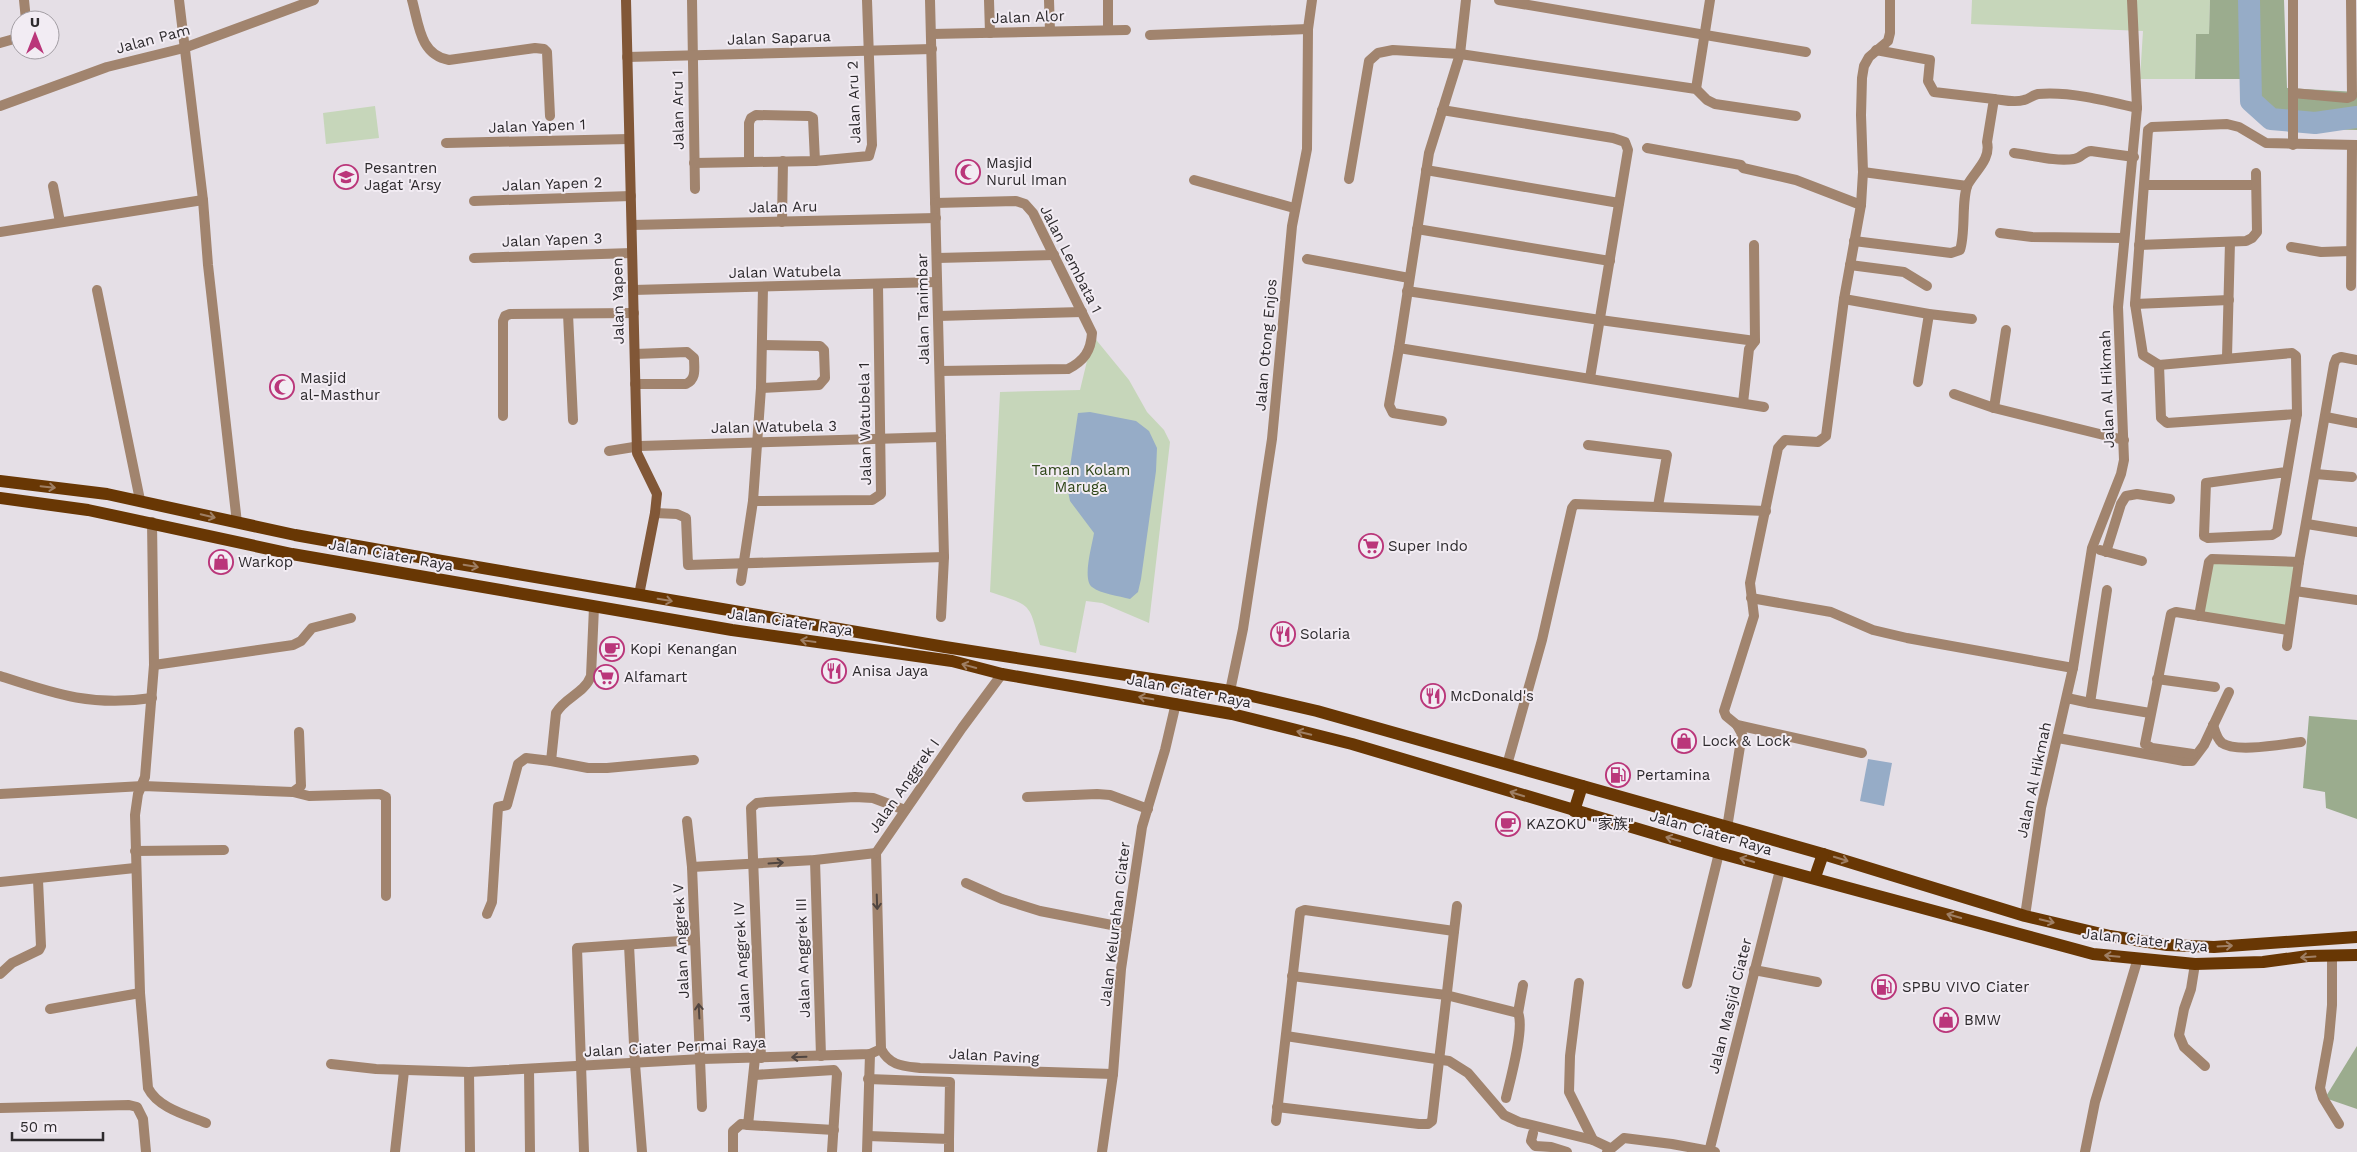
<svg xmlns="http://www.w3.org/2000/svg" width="2357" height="1152" font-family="'Work Sans','Noto Sans SC',sans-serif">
	<rect width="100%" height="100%" fill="#e5dfe6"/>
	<g fill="#c6d6ba">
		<polygon points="1972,0 2210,0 2209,34 2196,34 2195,79 2140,79 2143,31 1971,24"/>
		<polygon points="375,106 379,138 326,144 323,113"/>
		<path d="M1093,336L1129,380L1147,412L1164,430L1170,442L1149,623L1102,603L1086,601L1076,653L1040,645C1029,602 1032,606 990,592L1000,392L1080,390Z"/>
		<polygon points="2209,562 2299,562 2288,634 2199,616"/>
	</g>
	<g fill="#9bac8e">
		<polygon points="2210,0 2284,0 2287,88 2357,92 2357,130 2274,128 2247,107 2243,79 2195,79 2196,34 2209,34"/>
		<polygon points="2309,716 2357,720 2357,819 2326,808 2325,792 2303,788"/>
		<polygon points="2357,1046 2357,1109 2325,1098"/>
	</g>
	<g fill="#96acc7">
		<path d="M1090,412L1136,421L1149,431L1157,448L1156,471L1141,579L1138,592L1130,599C1119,596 1101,594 1092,587C1082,579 1092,546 1094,533L1070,501L1067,487L1078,413Z"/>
		<polygon points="1868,759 1892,763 1884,806 1860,801"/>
	</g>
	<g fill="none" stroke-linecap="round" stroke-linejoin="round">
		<polyline stroke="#96acc7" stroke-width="22" points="2249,0 2251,101 2271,119 2315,123 2357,117"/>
		<g stroke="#a1846e" stroke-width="10">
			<polyline points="24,0 26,20"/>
			<polyline points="179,0 203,200 208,265 237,523"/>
			<path d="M412,0C419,25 420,55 449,60L535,48L544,49L547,52L550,116"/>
			<polyline points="692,0 695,189"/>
			<polyline points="930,0 944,557 941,617"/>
			<polyline points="989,0 990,33"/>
			<polyline points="1049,0 1050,31"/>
			<polyline points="1108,0 1108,30"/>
			<polyline points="1466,0 1460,54 1429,153 1399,348 1764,407"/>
			<polyline points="1499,0 1806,52"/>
			<polyline points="931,34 1126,30"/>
			<polyline points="1150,35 1308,29"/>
			<polyline points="0,43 14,39 20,35"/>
			<polyline points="627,57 932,49"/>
			<polyline points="1696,89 1710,0"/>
			<polyline points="2293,93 2347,98 2352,96 2351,0"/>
			<path d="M1994,99C2004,100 2014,103 2024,100C2029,99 2033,95 2038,94C2069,91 2108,101 2137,108"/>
			<polyline points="0,106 107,67 184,48 314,0"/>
			<polyline points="1442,110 1613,138 1625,142 1628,150 1590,378"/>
			<polyline points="446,143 629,139"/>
			<polyline points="2293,145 2293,0"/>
			<polyline points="1647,148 1741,165 1743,168 1796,180 1861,205"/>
			<path d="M2014,153C2032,155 2055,162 2074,159C2082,158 2084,151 2091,151L2134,157"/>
			<polyline points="749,161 749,123 751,118 756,115 809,116 813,118 815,161"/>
			<polyline points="694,163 815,161 869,156 872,145 867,0"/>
			<polyline points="1426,170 1619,203"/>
			<polyline points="1863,172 1967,186"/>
			<polyline points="1349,179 1369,61 1378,53 1393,50 1460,54 1696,89 1707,100 1715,104 1796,116"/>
			<polyline points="1194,180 1294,208"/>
			<polyline points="2144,185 2256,185"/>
			<polyline points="53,186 60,222"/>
			<polyline points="474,201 631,196"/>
			<path d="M935,203L1016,201L1025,204L1033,213L1092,333C1091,351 1084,361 1068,369L940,371"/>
			<polyline points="782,222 783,161"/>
			<polyline points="632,225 936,218"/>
			<polyline points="1417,229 1610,261"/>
			<polyline points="0,232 203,200"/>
			<polyline points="2000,233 2032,237 2124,238"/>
			<path d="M1854,241L1951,253L1960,250C1966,232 1961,199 1968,184C1976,170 1991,159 1987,142L1994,99L1934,92L1928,81L1930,60L1876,50"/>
			<polyline points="2139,245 2246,241 2252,238 2257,232 2256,173"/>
			<polyline points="2291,247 2321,252 2351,251"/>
			<polyline points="474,258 632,253"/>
			<polyline points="937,258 1054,255"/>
			<polyline points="1307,259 1409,278"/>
			<polyline points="1850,265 1904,272 1927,286"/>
			<polyline points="2351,286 2352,145"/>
			<polyline points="97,290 140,500"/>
			<polyline points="633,290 937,282"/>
			<polyline points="1407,291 1600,320 1755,341"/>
			<polyline points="1844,299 1929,314 1972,319"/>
			<polyline points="2135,304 2229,300"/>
			<polyline points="568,314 573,420"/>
			<polyline points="938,316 1082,312"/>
			<polyline points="1399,348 1389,405 1393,413 1442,421"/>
			<path d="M635,354L687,352L694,358C694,368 697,379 686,384H635"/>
			<polyline points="2227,357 2230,242"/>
			<polyline points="2159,365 2161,418 2167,423 2297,414"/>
			<polyline points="1918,382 1929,314"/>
			<polyline points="761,388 819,385 825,378 824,350 820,346 762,345"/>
			<polyline points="1954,394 1994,408 2124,440"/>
			<polyline points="1743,403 1749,349 1755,341 1754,245"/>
			<polyline points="1994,408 2006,330"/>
			<polyline points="503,416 503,321 505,316 510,314 634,313"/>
			<polyline points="2326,417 2357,423"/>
			<polyline points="1588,445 1667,455 1658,506"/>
			<polyline points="609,451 640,446 941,437"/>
			<polyline points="2286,472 2206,483 2204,536 2208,538 2272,535 2277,532 2297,414 2296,356 2292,353 2159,365 2143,355 2135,304 2148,130 2152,127 2227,124 2239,127 2266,143 2357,145"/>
			<polyline points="2315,474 2352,477"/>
			<polyline points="753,501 872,500 881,494 878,285"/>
			<polyline points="655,513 677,514 686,518 688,565 944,557"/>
			<path d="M152,522L154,665L145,777L138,794L135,815L140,993L148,1088C158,1108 187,1115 206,1123"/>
			<polyline points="2307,524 2357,532"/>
			<polyline points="2100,550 2142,561"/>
			<polyline points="2106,552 2121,504 2126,496 2137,494 2170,499"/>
			<polyline points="741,581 753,501 761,388 763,287"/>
			<polyline points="2295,591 2357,600"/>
			<polyline points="1751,598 1831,612 1873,630 1907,638 2073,668"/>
			<polyline points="2199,616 2209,562 2212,559 2299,562"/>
			<polyline points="2287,646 2299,562 2334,364 2336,359 2341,357 2357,360"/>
			<polyline points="154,665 293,645 301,641 312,628 351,618"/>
			<path d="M1002,674L962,728L876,853L881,1049C890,1066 903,1066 920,1068L1113,1074"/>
			<path d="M0,676C55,694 92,707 152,698"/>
			<polyline points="2157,679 2215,687"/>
			<polyline points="1230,691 1243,629 1272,439 1292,226 1307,149 1308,29 1312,0"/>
			<polyline points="2067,698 2090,703 2107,590"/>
			<polyline points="2090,703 2150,713"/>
			<path d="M2213,725C2215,731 2217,739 2222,743C2236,753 2283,744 2301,742"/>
			<polyline points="2058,738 2184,761 2192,761 2204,745 2229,692"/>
			<polyline points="1862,753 1737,725 1726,716 1724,711 1754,616 1750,583 1778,448 1785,440 1818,442 1826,436 1844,299 1861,205 1863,172 1861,115 1862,78 1864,66 1869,57 1888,41 1890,33 1890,0"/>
			<polyline points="2193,754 2152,748 2145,744 2171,614 2176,612 2288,630"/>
			<polyline points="551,761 588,768 607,768 694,760"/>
			<polyline points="1507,765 1542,640 1572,508 1575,504 1766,511"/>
			<polyline points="293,792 309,796 380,794 386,797 386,896"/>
			<polyline points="0,794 143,786 293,792 301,786 299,732"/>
			<polyline points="1027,797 1097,794 1110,795 1148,809"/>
			<polyline points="687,821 692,867 702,1107"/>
			<polyline points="1727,828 1742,734 1737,725"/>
			<polyline points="135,851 224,850"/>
			<polyline points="815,860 821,1056"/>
			<polyline points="692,867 815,860 876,853"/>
			<polyline points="0,882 135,868"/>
			<polyline points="966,883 1002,899 1040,911 1127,928"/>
			<path d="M487,914L492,902L498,807L507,805L518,764L526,758L551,761L556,713C565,697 584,694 591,676L594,607"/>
			<polyline points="2025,916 2041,808 2073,668 2092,548 2121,474 2124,460 2118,307 2137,108 2132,0"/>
			<polyline points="629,945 635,1064 642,1152"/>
			<polyline points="2332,955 2332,1005 2329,1038 2320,1088 2323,1098 2339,1124"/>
			<polyline points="2195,964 2191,989 2184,1009 2179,1035 2184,1047 2205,1066"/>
			<polyline points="1754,970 1817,982"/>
			<polyline points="0,974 12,963 39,950 41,946 38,880"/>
			<path d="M1292,976L1446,995L1518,1013C1525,1027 1510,1081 1506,1098"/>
			<polyline points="1579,983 1570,1056 1569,1092 1593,1140"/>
			<polyline points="1687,984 1719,853"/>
			<polyline points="50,1009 140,993"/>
			<polyline points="1518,1013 1523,985"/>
			<polyline points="1286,1036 1449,1061 1468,1073 1504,1115 1519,1122 1593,1140 1610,1148"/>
			<polyline points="761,1058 751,808 757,803 766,802 855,797 873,798 905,810"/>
			<polyline points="331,1064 376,1069 469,1072 702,1059 870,1054 881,1049"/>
			<polyline points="529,1069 530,1152"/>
			<polyline points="469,1072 470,1152"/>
			<polyline points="754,1075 834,1070 837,1074 832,1152"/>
			<polyline points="868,1079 950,1082 949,1139"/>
			<polyline points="1277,1107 1419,1124 1428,1124 1432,1121 1457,906"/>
			<polyline points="0,1108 129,1105 137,1107 143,1119 146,1152"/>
			<polyline points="1276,1121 1300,912 1305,910 1454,931"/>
			<polyline points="748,1125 834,1130"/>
			<polyline points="1533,1133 1531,1141 1535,1146 1551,1147 1567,1152"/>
			<polyline points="868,1136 949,1139 949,1152"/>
			<polyline points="395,1152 404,1071"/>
			<polyline points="584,1152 577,948 695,940"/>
			<polyline points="733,1152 733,1131 741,1124 748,1125 755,1058"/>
			<polyline points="867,1152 870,1054"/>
			<polyline points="1102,1152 1113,1074 1121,969 1142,827 1165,750 1176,703"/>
			<polyline points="1607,1152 1624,1138 1672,1144 1715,1152"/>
			<polyline points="1709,1152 1780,870"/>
			<polyline points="2085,1152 2095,1102 2138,958"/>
		</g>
		<polyline stroke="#815737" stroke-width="10" points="626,0 637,453 657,494 655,513 639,595"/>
		<g stroke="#683704" stroke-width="12">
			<polyline points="0,481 107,494 295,535 436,560 945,647 1230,691 1317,711 1823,854 2025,916 2110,936 2167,945 2214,947 2357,937"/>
			<polyline points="0,498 88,510 292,554 732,630 952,661 1002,674 1232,714 1352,744 1719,853 2093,954 2195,964 2263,962 2308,956 2357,955"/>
			<polyline points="1574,811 1582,786"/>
			<polyline points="1815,877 1823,854"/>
		</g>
	</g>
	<defs><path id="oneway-shaft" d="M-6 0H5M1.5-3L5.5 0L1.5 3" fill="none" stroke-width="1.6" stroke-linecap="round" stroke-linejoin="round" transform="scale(1.25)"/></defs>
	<g stroke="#9f7f64">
		<use href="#oneway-shaft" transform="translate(48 487) rotate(6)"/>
		<use href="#oneway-shaft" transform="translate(208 516) rotate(13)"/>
		<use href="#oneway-shaft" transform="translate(471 566) rotate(10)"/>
		<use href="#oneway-shaft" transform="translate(665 600) rotate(10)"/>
		<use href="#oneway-shaft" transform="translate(808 641) rotate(-172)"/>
		<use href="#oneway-shaft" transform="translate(969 666) rotate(-165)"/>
		<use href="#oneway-shaft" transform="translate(1146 698) rotate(-170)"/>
		<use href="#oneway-shaft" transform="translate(1304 733) rotate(-166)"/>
		<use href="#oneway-shaft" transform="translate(1517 794) rotate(-163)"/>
		<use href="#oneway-shaft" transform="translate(1673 839) rotate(-164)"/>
		<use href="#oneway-shaft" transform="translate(1841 859) rotate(17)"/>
		<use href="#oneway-shaft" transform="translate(1747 860) rotate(-164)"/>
		<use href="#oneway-shaft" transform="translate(1954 916) rotate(-164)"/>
		<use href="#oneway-shaft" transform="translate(2047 921) rotate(13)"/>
		<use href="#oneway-shaft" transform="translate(2225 946) rotate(-3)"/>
		<use href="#oneway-shaft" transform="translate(2112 956) rotate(-175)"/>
		<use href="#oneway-shaft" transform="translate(2308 957) rotate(176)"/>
	</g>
	<g stroke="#504540">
		<use href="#oneway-shaft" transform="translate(776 863) rotate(-4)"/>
		<use href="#oneway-shaft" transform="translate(877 902) rotate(88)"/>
		<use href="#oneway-shaft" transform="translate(699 1011) rotate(-93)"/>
		<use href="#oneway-shaft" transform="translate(799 1057) rotate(178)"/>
	</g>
	<defs>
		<symbol id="mosque-ring" viewBox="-11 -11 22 22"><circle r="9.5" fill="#f2ecf3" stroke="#ba367a" stroke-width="1.5"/><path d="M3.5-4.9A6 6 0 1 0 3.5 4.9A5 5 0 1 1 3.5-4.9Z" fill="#ba367a"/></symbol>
		<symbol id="school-ring" viewBox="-11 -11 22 22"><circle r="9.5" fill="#f2ecf3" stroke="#ba367a" stroke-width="1.5"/><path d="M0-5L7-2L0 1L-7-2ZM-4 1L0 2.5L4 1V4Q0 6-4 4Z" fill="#ba367a"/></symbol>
		<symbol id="supermarket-ring" viewBox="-11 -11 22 22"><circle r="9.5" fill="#f2ecf3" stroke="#ba367a" stroke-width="1.5"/><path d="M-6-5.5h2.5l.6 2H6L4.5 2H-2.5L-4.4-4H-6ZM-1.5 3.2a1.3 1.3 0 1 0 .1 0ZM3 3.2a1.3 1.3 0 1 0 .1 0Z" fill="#ba367a"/></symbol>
		<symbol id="shop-ring" viewBox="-11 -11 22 22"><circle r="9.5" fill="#f2ecf3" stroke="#ba367a" stroke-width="1.5"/><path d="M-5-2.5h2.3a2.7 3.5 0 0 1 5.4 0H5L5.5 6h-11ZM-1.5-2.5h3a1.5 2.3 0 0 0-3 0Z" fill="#ba367a"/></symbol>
		<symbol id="restaurant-ring" viewBox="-11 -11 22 22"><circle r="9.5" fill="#f2ecf3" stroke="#ba367a" stroke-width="1.5"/><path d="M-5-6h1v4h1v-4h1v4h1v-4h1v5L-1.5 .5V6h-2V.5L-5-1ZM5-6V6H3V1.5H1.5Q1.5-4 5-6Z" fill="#ba367a"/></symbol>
		<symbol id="cafe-ring" viewBox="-11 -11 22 22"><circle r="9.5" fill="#f2ecf3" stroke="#ba367a" stroke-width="1.5"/><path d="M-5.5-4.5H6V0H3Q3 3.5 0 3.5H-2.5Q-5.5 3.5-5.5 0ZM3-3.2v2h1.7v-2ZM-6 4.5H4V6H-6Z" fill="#ba367a"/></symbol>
		<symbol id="fuel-ring" viewBox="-11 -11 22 22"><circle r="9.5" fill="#f2ecf3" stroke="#ba367a" stroke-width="1.5"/><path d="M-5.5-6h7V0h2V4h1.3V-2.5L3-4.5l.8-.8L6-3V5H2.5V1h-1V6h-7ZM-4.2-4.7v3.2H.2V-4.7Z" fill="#ba367a"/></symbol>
	</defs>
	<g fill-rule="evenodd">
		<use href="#mosque-ring" x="954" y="158" width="28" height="28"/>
		<use href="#school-ring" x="332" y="163" width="28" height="28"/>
		<use href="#mosque-ring" x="268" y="373" width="28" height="28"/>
		<use href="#supermarket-ring" x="1357" y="532" width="28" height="28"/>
		<use href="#shop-ring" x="207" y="548" width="28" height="28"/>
		<use href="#restaurant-ring" x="1269" y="620" width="28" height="28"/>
		<use href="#cafe-ring" x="598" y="635" width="28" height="28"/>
		<use href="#restaurant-ring" x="820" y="657" width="28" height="28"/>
		<use href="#supermarket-ring" x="592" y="663" width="28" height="28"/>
		<use href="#restaurant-ring" x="1419" y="682" width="28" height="28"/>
		<use href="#shop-ring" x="1670" y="727" width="28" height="28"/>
		<use href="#fuel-ring" x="1604" y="761" width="28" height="28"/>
		<use href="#cafe-ring" x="1494" y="810" width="28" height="28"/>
		<use href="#fuel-ring" x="1870" y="973" width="28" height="28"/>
		<use href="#shop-ring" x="1932" y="1006" width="28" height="28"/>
	</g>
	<g text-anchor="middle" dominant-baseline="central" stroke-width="4" stroke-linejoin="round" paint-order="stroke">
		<g font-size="15" fill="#2d2a2d" stroke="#f2ecf3">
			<text transform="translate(1028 17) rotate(-2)">Jalan Alor</text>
			<text transform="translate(779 38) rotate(-2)">Jalan Saparua</text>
			<text transform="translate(153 39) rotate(-15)">Jalan Pam</text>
			<text transform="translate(854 102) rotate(-92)">Jalan Aru 2</text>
			<text transform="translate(678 110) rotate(-91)">Jalan Aru 1</text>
			<text transform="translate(537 126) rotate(-2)">Jalan Yapen 1</text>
			<text transform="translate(552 184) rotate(-2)">Jalan Yapen 2</text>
			<text transform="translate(783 207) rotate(-1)">Jalan Aru</text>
			<text transform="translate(552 240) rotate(-2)">Jalan Yapen 3</text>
			<text transform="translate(1071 259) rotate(63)">Jalan Lembata 1</text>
			<text transform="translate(785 272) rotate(-1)">Jalan Watubela</text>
			<text transform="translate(618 301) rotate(-91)">Jalan Yapen</text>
			<text transform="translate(923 309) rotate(-91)">Jalan Tanimbar</text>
			<text transform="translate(1266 345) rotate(-85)">Jalan Otong Enjos</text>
			<text transform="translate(2107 389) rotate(-92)">Jalan Al Hikmah</text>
			<text transform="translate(865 424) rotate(-91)">Jalan Watubela 1</text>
			<text transform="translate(774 427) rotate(-1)">Jalan Watubela 3</text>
			<text transform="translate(391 555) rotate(10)">Jalan Ciater Raya</text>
			<text transform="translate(790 622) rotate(8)">Jalan Ciater Raya</text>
			<text transform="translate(1189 691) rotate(11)">Jalan Ciater Raya</text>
			<text transform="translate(2034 780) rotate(-78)">Jalan Al Hikmah</text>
			<text transform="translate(904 786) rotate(-55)">Jalan Anggrek I</text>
			<text transform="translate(1711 833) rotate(16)">Jalan Ciater Raya</text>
			<text transform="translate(1115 924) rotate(-83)">Jalan Kelurahan Ciater</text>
			<text transform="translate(2145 940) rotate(6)">Jalan Ciater Raya</text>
			<text transform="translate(681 941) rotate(-93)">Jalan Anggrek V</text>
			<text transform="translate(803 958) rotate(-92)">Jalan Anggrek III</text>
			<text transform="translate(742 962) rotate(-93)">Jalan Anggrek IV</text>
			<text transform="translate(1730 1006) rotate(-76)">Jalan Masjid Ciater</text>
			<text transform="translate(675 1047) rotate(-3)">Jalan Ciater Permai Raya</text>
			<text transform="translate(994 1056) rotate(3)">Jalan Paving</text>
		</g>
		<g font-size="15" fill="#2d2a2d" stroke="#f2ecf3" text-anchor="start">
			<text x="986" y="163">Masjid<tspan x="986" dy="17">Nurul Iman</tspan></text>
			<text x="364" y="168">Pesantren<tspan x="364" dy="17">Jagat 'Arsy</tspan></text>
			<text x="300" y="378">Masjid<tspan x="300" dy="17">al-Masthur</tspan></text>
			<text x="1388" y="546">Super Indo</text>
			<text x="238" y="562">Warkop</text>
			<text x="1300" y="634">Solaria</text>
			<text x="630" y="649">Kopi Kenangan</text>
			<text x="852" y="671">Anisa Jaya</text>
			<text x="624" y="677">Alfamart</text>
			<text x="1450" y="696">McDonald's</text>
			<text x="1702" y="741">Lock &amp; Lock</text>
			<text x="1636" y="775">Pertamina</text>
			<text x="1526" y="824">KAZOKU "家族"</text>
			<text x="1902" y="987">SPBU VIVO Ciater</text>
			<text x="1964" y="1020">BMW</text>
		</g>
		<g font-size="15" fill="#2d4517" stroke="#f2ecf3">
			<text x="1081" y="470">Taman Kolam<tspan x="1081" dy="17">Maruga</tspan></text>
		</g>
	</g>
	<g transform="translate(35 35)"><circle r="24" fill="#f2ecf3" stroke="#a39ea4"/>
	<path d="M0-4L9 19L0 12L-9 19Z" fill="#ba367a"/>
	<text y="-8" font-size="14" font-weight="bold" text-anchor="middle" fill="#2d2a2d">U</text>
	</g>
	<path d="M12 1132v8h91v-8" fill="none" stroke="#2d2a2d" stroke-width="2.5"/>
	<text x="20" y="1132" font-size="15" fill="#2d2a2d" stroke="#f2ecf3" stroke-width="4" paint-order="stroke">50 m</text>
</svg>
